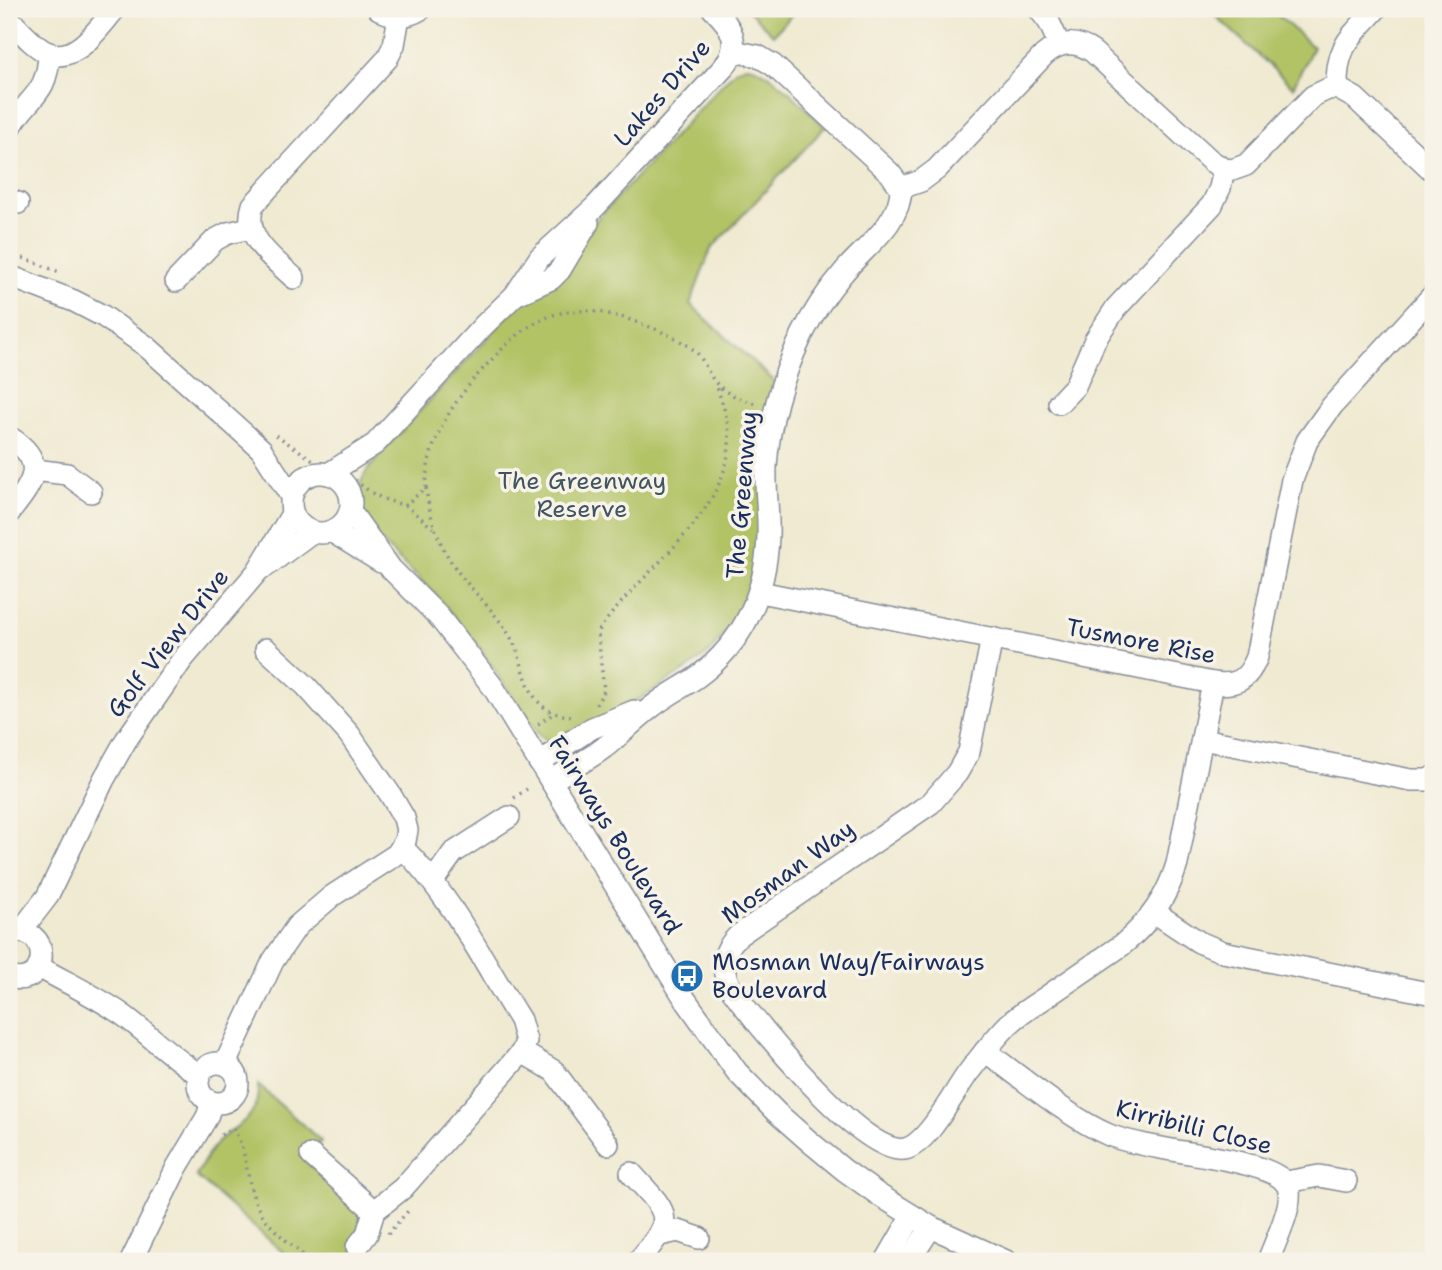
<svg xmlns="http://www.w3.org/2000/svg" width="1442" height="1270" font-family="'Shantell Sans',sans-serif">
	<rect width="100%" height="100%" fill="#f7f3e8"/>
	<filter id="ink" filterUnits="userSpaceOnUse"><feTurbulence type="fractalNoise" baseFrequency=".0143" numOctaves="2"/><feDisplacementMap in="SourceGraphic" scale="14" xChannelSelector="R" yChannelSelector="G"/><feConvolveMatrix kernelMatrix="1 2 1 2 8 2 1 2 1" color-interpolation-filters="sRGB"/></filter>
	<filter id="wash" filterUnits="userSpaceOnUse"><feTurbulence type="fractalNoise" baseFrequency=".00686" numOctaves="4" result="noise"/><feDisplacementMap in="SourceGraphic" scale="28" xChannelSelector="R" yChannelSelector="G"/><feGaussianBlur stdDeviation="1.57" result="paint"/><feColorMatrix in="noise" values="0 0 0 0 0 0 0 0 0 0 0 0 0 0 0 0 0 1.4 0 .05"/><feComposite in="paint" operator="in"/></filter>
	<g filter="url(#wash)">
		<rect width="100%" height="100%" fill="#f0ead2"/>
		<g fill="#b2c366" stroke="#667962" stroke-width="2">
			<polygon points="747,9 798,9 773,35"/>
			<polygon points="1208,9 1271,9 1313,47 1293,87"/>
			<path d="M746,66C769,66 807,110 825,127L711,249L690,304L774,381L759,543L749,592L735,620L711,651L689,668L623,709L558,741L546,740L538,734L475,641L435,594L378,539L357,507L358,488L366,472L384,450L725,81L737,69Z"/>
			<path d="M258,1085L321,1141L305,1160L360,1212L361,1225L351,1243L359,1261H293L196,1176C203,1163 211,1147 222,1138C243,1120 259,1118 258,1085Z"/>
		</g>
	</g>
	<g filter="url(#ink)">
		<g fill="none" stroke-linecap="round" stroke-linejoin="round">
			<defs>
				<g id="minor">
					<path d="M379,9C394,18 406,18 421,9"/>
					<polyline points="1039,9 1049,22 1059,44"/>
					<path d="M9,19C20,30 32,45 46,52C75,66 99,27 115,9"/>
					<path d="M1337,88C1336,46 1350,38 1376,9"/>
					<path d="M9,130C27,96 48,97 49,53"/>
					<path d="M901,188L921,181L937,169L1044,55C1060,41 1076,40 1093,52L1211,161L1224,169L1232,170L1246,165L1313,96L1328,89L1337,88L1355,98L1433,171"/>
					<polyline points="9,200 18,203"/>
					<polyline points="9,276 74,301 103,316 146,346 261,449 291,496"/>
					<path d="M294,278C273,258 242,238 253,205L387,59L394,45L399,16"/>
					<polyline points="176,281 215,240 228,233 250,228"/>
					<polyline points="515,295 551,279 560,270 588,223"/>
					<polyline points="1059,403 1075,386 1095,340 1116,308 1212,205 1220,188 1224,169"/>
					<path d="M9,437C50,462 32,484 9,513"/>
					<polyline points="34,470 67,474 91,492"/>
					<circle cx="321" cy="503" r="30"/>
					<path d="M328,474L375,444L484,325L515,295L540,257L596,206L724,67C742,43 732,27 713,9"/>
					<polyline points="350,511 391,569 439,617 493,687 685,999 737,1072 776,1112 810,1142 844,1170 879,1195 931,1227 1006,1261"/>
					<polyline points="331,531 381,562"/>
					<polyline points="265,567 312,532"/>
					<path d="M760,592L1213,683C1237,686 1248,680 1257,657L1292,480L1307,441L1332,406L1433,295"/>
					<path d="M992,638L969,752L957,773L931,803L739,935C721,952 720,966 730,987C755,1021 862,1157 905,1149C928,1144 954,1092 968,1073C981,1056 994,1039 1009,1024C1022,1012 1038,1003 1052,993C1075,977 1099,961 1122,945C1149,923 1167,898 1177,864L1213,683"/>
					<polyline points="1202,739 1411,780 1428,780 1433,777"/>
					<polyline points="539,762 592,728 634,711"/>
					<path d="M551,781C568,770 588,760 605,747C621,734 636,719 653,706C667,695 683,687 697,677C744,643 766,592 768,536C769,513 765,490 766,467C769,420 782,377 802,335C813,313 827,292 843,273C864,247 901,224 901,188L890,173L773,65L758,56L733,51"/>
					<polyline points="433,881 453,853 509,817"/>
					<polyline points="1154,912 1199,942 1223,952 1433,994"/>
					<polyline points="20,932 47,897 104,779 126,740 182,660 257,572 292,514"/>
					<path d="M9,934C51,920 53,990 9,977"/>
					<path d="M39,967C67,983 96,996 123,1015C149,1034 172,1058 200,1075"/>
					<path d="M985,1051C1021,1077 1069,1118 1109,1135C1129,1143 1151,1146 1172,1150C1197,1155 1275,1163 1287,1185C1296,1200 1276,1240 1270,1256"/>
					<polyline points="522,1052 554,1071 608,1144"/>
					<circle cx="218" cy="1083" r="20"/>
					<polyline points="225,1064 273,961 297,926 332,896 397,854 405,841 407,830 404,818 390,794 349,734 306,686 266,649"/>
					<polyline points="311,1155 374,1211"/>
					<path d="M631,1173C669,1214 677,1217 638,1261"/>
					<polyline points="1286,1182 1319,1176 1346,1181"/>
					<polyline points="660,1235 678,1231 699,1238"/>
					<path d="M357,1247L367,1234L374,1211L403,1188L522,1052L526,1041L520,1020C483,961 451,896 402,847"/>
					<polyline points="131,1261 177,1167 207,1117 212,1102"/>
					<polyline points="886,1261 912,1216"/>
					<polyline points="909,1261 931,1227"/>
				</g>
			</defs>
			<use href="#minor" stroke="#868c98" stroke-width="24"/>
			<g stroke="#868c98" stroke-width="3.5" stroke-dasharray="2 5" stroke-linecap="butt">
				<polyline points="748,14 753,9"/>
				<polyline points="23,258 62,273"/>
				<polyline points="276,435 316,462"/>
				<path d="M355,480C371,494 384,501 405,505L426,488C426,443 452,403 482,370C531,316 564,296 636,322C656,329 677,337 694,350C705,360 708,376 718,385C727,395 743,399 756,404"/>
				<path d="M426,488C430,521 441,551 462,577C479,598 499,616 512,640C522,658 524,682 536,699C545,711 559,716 574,716"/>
				<polyline points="405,505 433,528"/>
				<path d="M596,705L604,691L598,634L600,629C641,569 733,513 729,434C728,418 722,403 717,387"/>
				<polyline points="538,724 554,713"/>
				<polyline points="514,798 527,789"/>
				<path d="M221,1135L233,1128C249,1155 245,1175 255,1201C265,1226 290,1243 310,1261"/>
				<polyline points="388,1234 408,1211"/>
			</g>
			<use href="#minor" stroke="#fff" stroke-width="21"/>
		</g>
	</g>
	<defs>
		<symbol id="bus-disc" viewBox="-11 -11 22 22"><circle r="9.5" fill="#1f6fb2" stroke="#f7f3e8"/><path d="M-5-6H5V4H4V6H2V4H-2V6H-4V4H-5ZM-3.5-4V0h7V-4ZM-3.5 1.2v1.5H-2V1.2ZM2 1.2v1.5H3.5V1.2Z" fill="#fff"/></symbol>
	</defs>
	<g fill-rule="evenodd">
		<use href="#bus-disc" x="668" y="957" width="38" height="38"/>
	</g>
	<g text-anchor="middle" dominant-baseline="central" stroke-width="7" stroke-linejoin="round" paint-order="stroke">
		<g font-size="24" fill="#1b2f5e" stroke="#f7f3e8">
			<text transform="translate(662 93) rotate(-49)">Lakes Drive</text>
			<text transform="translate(742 495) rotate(-85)">The Greenway</text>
			<text transform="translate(1141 641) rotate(11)">Tusmore Rise</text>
			<text transform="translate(168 643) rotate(-52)">Golf View Drive</text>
			<text transform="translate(615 835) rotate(58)">Fairways Boulevard</text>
			<text transform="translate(788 872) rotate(-36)">Mosman Way</text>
			<text transform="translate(1194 1127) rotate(14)">Kirribilli Close</text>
		</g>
		<g font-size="24" fill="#415460" stroke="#f7f3e8">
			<text x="582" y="481">The Greenway<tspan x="582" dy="28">Reserve</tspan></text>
		</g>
		<g font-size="24" fill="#1b2f5e" stroke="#f7f3e8" text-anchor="start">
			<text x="712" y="962">Mosman Way/Fairways<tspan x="712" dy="28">Boulevard</tspan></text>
		</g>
	</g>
	<rect width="1442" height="1270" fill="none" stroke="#f7f3e8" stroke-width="35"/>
</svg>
